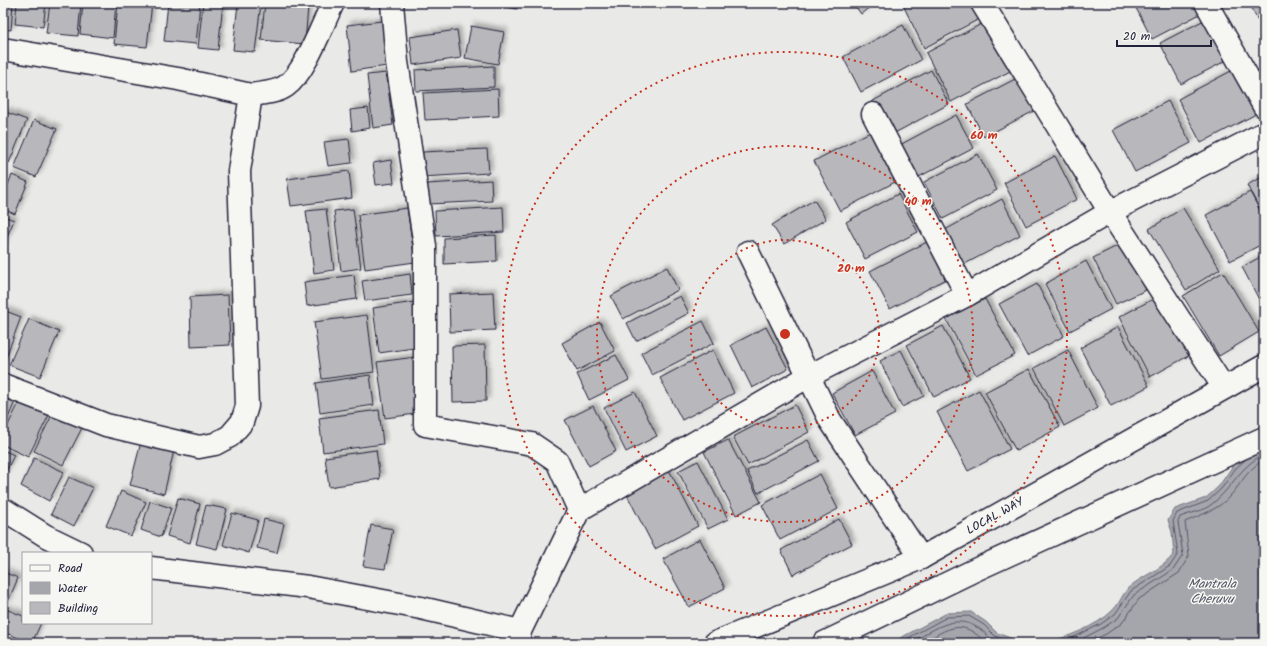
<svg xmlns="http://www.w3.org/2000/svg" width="1267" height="646" font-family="Kalam,sans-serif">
	<defs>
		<filter id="shadow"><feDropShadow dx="3.5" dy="-3.5" stdDeviation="2" flood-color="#0004"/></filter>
	</defs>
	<rect width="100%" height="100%" fill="#e9e9e7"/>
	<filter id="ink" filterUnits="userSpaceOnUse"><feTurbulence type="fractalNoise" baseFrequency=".025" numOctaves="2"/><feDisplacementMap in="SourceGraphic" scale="8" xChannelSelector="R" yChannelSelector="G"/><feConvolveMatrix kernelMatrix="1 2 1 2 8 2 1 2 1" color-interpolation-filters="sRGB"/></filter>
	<g filter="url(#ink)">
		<g fill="#a5a5ac" stroke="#71717f">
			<path d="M1264,443V643H1044C1064,639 1097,626 1112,611C1119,605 1122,595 1128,588C1143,575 1162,570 1174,554L1172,532L1168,520L1175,509L1206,498L1219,486L1232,467L1247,453Z"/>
			<polygon points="971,612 986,622 997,633 1018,641 1041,643 891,643 947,613"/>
		</g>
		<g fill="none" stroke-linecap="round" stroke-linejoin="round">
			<g stroke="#565668" stroke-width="1">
				<polyline points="899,643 947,617 969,616 984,625 995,636 1012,643"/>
				<path d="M910,643C932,631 954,612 978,628C986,632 989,640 998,643"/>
				<path d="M922,643C949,628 961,617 986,643"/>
				<polyline points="1062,643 1101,624 1115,614 1131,591 1170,566 1178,554 1173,521 1177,513 1208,501 1222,488 1235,469 1245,460"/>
				<path d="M1074,643L1103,628L1118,618L1134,595L1173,570L1183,555L1178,522L1180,517C1190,513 1204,511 1212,504C1234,486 1238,468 1264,454"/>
				<path d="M1087,643L1106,634L1122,623L1139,599L1179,573L1189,556L1185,522C1202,514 1218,510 1230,496C1243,482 1246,470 1264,460"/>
			</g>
		</g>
		<g fill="#b8b8bc" stroke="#22223b" filter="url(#shadow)">
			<polygon points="3,3 13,3 11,30 3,29"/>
			<polygon points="17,3 46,3 43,27 15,24"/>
			<polygon points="50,3 81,3 78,36 46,33"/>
			<polygon points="83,3 116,3 113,38 80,34"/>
			<polygon points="118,3 152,3 147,47 114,44"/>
			<polygon points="168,3 200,3 196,44 164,41"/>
			<polygon points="203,3 223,3 218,50 198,48"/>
			<polygon points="238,3 261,3 255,52 233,50"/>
			<polygon points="265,3 308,6 305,44 261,40"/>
			<polygon points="484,3 518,3 517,9"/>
			<polygon points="853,3 875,3 861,14"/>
			<polygon points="902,3 978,3 985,16 924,48"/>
			<polygon points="1145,3 1197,3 1202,13 1152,39 1136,8"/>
			<polygon points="1248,3 1264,3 1264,19 1259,22"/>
			<polygon points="1212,16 1233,57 1181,84 1160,43"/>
			<polygon points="991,19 1016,68 951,102 926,53"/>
			<polygon points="382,21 387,66 352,71 347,25"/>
			<polygon points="903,25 921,60 861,92 843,57"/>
			<polygon points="471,26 504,32 498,64 465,58"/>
			<polygon points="457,30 461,58 413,65 410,37"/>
			<polygon points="494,66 494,87 416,91 415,70"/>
			<polygon points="931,70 949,104 889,136 871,102"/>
			<polygon points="1233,70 1256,114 1201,143 1178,99"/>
			<polygon points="386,73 393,125 373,128 367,75"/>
			<polygon points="1019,77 1036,110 984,137 967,104"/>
			<polygon points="498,89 499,116 425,120 423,93"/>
			<polygon points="1168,101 1191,143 1135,172 1113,130"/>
			<polygon points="368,108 370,128 352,131 350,110"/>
			<polygon points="3,111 27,120 9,163 3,161"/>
			<polygon points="956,115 974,148 913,180 896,147"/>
			<polygon points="34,120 57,129 36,177 14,168"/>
			<polygon points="872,131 897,181 840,211 814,161"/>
			<polygon points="349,139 352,163 328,166 324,142"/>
			<polygon points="487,149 489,173 422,177 422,152"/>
			<polygon points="978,154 997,190 943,219 924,182"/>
			<polygon points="1055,156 1077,199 1026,226 1004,183"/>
			<polygon points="391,160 394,183 376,185 373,163"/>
			<polygon points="349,171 352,198 291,206 287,179"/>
			<polygon points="12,175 28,182 15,214 3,209 3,196"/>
			<polygon points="1264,176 1264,217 1247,185"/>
			<polygon points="491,180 492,201 428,204 427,184"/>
			<polygon points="1250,192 1264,218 1264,243 1230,261 1206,215"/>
			<polygon points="898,194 918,232 865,259 846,222"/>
			<polygon points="1002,199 1020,235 961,266 943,231"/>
			<polygon points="814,200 826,219 784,244 772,225"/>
			<polygon points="503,207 504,232 436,236 435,211"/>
			<polygon points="407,208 415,262 365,269 358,215"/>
			<polygon points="1183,208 1220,269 1186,290 1149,229"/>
			<polygon points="326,209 334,270 314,273 306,211"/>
			<polygon points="353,209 361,268 341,271 334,211"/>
			<polygon points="3,216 14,220 3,246"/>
			<polygon points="496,235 497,261 444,264 444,238"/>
			<polygon points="929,241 948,278 890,309 870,271"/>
			<polygon points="1123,243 1146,290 1116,304 1093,258"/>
			<polygon points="1264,255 1264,309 1242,267"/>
			<polygon points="1086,261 1111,309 1070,331 1045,284"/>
			<polygon points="667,267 678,290 623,319 611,296"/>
			<polygon points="1223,272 1259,332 1219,356 1183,296"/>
			<polygon points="410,274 412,295 365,301 362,281"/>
			<polygon points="354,275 357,299 307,306 304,282"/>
			<polygon points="1037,284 1064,336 1027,356 999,304"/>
			<polygon points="493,292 495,330 450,332 449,294"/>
			<polygon points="228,295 230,345 191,347 190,297"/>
			<polygon points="680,296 689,313 636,341 627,323"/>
			<polygon points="1159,296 1190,355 1150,377 1119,317"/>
			<polygon points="985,299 1015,355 976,375 946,319"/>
			<polygon points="415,302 421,347 379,353 373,308"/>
			<polygon points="3,310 21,317 3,365"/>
			<polygon points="367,315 374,372 322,379 314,322"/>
			<polygon points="29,319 59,332 40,377 9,365"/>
			<polygon points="703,321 714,343 652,375 641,353"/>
			<polygon points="600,322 615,351 577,371 562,343"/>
			<polygon points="943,326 970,378 934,397 907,345"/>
			<polygon points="766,327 788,369 752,388 731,345"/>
			<polygon points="1118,327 1149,386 1111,406 1080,348"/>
			<polygon points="485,345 486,401 453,402 452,346"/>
			<polygon points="713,350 734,393 682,420 660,378"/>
			<polygon points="901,350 924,396 902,407 880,361"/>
			<polygon points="1068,350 1098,408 1064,426 1034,368"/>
			<polygon points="616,355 629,380 589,400 577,374"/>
			<polygon points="416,357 423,413 385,418 377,362"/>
			<polygon points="1029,369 1060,427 1016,451 985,392"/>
			<polygon points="872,371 895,414 855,435 832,393"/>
			<polygon points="370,375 374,405 320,413 316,383"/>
			<polygon points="979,390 1010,449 968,471 937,412"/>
			<polygon points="635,392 657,436 626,452 604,408"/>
			<polygon points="3,393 16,399 3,430"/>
			<polygon points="23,395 52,409 28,457 3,445 3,435"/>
			<polygon points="795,405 809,432 748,465 733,437"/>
			<polygon points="593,406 616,451 589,466 565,420"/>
			<polygon points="55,409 84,424 63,465 34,451"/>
			<polygon points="379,410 383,444 323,452 319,418"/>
			<polygon points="142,438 175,446 164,494 130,485"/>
			<polygon points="728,440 761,502 736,515 704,452"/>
			<polygon points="808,440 819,461 758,493 747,471"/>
			<polygon points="3,450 14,455 3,478"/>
			<polygon points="376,450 380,479 329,487 325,457"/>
			<polygon points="34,458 64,472 49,501 21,486"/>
			<polygon points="698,461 728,519 708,529 678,471"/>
			<polygon points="669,470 698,526 655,549 626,493"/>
			<polygon points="820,474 838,509 780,540 762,505"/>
			<polygon points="69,477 93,488 74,526 51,514"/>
			<polygon points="121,491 146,502 131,536 106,526"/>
			<polygon points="178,498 200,504 190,543 167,536"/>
			<polygon points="150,501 171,508 161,537 141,530"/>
			<polygon points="206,505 227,509 217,549 196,544"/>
			<polygon points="232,513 258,520 249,553 223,545"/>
			<polygon points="264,519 284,524 277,553 257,548"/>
			<polygon points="839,519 852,544 793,575 781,550"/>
			<polygon points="371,525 393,529 385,569 363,566"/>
			<polygon points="700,539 725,588 689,607 663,559"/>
			<polygon points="3,572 18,578 7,604 3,602"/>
			<polygon points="3,608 23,616 23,623 41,623 32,643 3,632"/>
		</g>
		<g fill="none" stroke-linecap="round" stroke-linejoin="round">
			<defs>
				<g id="minor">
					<polyline points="392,3 397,62 425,246 425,425 532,444 557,461 579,510"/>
					<polyline points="982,3 1110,212 1224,388"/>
					<polyline points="1206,3 1264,106"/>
					<polyline points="3,49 178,79 251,95 239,171 247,406 242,422 230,436 215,444 199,447 106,425 3,385"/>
					<path d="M251,95C262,93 276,93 286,86C305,73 322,25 333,3"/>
					<polyline points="873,114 967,295"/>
					<polyline points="748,252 830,420 921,558"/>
					<polyline points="3,509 46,536 81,553"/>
					<polyline points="151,568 308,587 421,608 520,631"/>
					<polyline points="518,643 520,631 579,510 809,376 967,295 1110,212 1264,133"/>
					<polyline points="715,643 921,558 1264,366"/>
					<polyline points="824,643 975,570 1264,438"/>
				</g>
			</defs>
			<use href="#minor" stroke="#22223b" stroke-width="25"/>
			<use href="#minor" stroke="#f6f6f2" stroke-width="22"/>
		</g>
	</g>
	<g fill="none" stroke="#c8321e" stroke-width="2" stroke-dasharray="2 4">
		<circle cx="785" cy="334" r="94"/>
		<circle cx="785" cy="334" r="188"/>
		<circle cx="785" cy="334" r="282"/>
	</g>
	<g text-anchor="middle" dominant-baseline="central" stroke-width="3" stroke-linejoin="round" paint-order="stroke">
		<g font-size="12" fill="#22223b" stroke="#f6f6f2">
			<text transform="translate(995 516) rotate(-29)">LOCAL WAY</text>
		</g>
		<g font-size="13" font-style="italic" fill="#565668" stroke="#f6f6f2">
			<text x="1212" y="584">Mantrala<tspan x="1212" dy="15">Cheruvu</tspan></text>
		</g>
	</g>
	<circle cx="785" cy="334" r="6" fill="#c8321e" stroke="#f6f6f2" stroke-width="2"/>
	<g font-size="12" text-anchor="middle" font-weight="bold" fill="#c8321e" stroke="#f6f6f2" stroke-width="3" stroke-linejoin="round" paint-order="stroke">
		<text x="984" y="139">60 m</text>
		<text x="918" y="205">40 m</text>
		<text x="851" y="272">20 m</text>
	</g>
	<rect width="1267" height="646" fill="none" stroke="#f6f6f2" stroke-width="16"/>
	<rect x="8" y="8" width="1251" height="630" fill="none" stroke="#22223b" stroke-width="1.5" filter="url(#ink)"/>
	<rect x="22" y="552" width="130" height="72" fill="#f6f6f2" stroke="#a1a1a9"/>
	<rect x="30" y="565" width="20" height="6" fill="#f6f6f2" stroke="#a1a1a9"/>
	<text x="58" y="572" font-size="12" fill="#22223b">Road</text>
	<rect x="30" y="582" width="20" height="12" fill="#a5a5ac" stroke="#a1a1a9"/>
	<text x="58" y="592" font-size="12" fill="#22223b">Water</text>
	<rect x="30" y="602" width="20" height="12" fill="#b8b8bc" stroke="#a1a1a9"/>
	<text x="58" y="612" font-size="12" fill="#22223b">Building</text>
	<path d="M1117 40v6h94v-6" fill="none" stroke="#22223b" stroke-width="2"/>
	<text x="1123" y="40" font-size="12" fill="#22223b" stroke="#f6f6f2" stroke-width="3" paint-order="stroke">20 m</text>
</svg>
